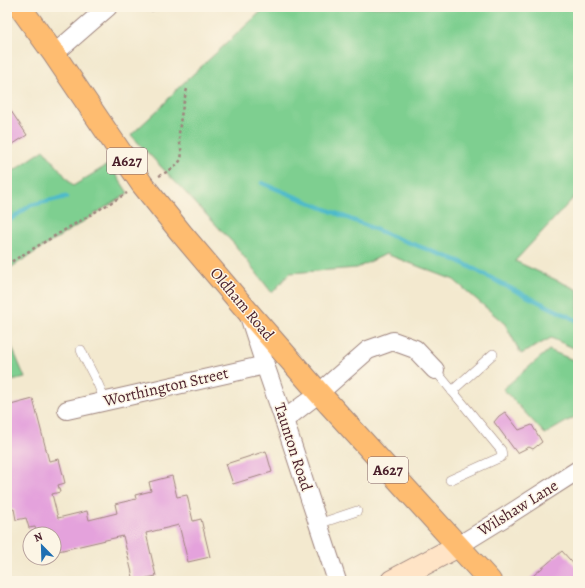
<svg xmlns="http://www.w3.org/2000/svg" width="585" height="588" font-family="Alegreya,serif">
	<rect width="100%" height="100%" fill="#fcf5e5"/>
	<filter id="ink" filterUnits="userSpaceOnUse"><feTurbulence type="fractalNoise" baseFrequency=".025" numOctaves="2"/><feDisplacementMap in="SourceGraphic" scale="8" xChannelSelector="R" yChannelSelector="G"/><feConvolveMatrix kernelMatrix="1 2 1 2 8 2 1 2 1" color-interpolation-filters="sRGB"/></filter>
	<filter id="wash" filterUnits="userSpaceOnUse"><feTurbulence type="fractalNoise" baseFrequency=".012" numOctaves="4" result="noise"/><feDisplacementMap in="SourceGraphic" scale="16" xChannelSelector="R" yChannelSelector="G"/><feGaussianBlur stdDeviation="0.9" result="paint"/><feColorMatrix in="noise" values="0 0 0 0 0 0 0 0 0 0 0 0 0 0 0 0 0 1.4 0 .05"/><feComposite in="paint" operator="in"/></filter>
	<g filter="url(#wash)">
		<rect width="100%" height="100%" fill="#f3e9cf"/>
		<g fill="#7ecf90" stroke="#64775e">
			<polygon points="266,7 578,7 578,193 515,261 578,290 578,350 551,338 521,354 505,324 454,280 386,254 357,268 290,273 272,293 235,245 131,135 163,105 178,88"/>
			<polygon points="44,150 73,186 109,164 128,193 7,270 7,175"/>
			<polygon points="7,335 25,378 7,382"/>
			<polygon points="549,350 578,362 578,415 545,434 503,389"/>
		</g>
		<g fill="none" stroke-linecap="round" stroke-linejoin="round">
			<g stroke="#4ebaca" stroke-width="4.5">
				<polyline points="262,183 399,239 459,261 506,286 578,321"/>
				<polyline points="7,222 31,205 66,197"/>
			</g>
		</g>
		<g id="blocks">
			<g fill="#e4a2dc">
				<polygon points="7,105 27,135 7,148"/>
				<polygon points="33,399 49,461 59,459 65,483 58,485 60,492 52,494 58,518 87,511 89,520 117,513 115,504 136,499 135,495 151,491 149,482 172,476 177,497 187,495 193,521 201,519 210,557 188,562 179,525 146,533 156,576 134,581 123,536 54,552 54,534 37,534 35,527 29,528 26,518 16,520 14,509 10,510 7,498 7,406"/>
				<polygon points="505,412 519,430 532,425 542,442 533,449 529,447 517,453 494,422 499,416"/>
				<polygon points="266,451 272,472 233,484 226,464"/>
				<polygon points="562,551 578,569 578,581 527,581"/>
			</g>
		</g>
	</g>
	<g filter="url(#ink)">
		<use href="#blocks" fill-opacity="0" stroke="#9e847d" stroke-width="1"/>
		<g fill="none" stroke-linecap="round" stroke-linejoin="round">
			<defs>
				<g id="lane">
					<polyline points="150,7 151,7"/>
					<polyline points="81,350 84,357 98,384 105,401"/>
					<polyline points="435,370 501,450 502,455 501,457 450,480"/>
					<polyline points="452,391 493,354"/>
					<polyline points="318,524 357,511"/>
				</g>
				<g id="street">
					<polyline points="54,54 108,7"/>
					<polyline points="249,316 265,365 284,420 337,581"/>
					<polyline points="67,410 265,365"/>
					<polyline points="284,420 319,393 368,350 393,341 415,349 435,370"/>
					<polyline points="458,546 505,517 578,470"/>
				</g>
				<polyline id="secondary" points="392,581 458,546"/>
				<polyline id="highway" points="20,7 54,54 142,184 182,234 249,313 319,393 490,581"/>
			</defs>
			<use href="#lane" stroke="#9e847d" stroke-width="10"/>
			<use href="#street" stroke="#9e847d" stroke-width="20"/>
			<use href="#secondary" stroke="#9e847d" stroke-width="24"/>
			<use href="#highway" stroke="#9e847d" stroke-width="24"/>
			<g stroke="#9e847d" stroke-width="2.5" stroke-dasharray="3 3" stroke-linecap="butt">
				<path d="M159,176C165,173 178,166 181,159C183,152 179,143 179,135C180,119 183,104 187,89"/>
				<polyline points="7,265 14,260 127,193"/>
			</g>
			<use href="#lane" stroke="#fff" stroke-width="9"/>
			<use href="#street" stroke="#fff" stroke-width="18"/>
			<use href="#secondary" stroke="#ffe4c6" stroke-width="22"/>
			<use href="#highway" stroke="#febc70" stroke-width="22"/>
		</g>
	</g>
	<g text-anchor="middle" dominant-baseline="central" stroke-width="3" stroke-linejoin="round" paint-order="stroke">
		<g fill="#fcf5e5" stroke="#7f5f63" stroke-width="1">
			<rect x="107" y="148" width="40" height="26" rx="3"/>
			<rect x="368" y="457" width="40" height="26" rx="3"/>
		</g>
		<g font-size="15" font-weight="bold" fill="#4a1f2b">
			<text x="127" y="161">A627</text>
			<text x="388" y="470">A627</text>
		</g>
		<g font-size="16" fill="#4a1f2b" stroke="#fcf5e5">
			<text transform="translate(242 304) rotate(50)">Oldham Road</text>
			<text transform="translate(166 387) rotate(-13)">Worthington Street</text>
			<text transform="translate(293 447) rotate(72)">Taunton Road</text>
			<text transform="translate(518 508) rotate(-32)">Wilshaw Lane</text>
		</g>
	</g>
	<rect width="585" height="588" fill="none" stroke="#fcf5e5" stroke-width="24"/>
	<g transform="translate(42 546) rotate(337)"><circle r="19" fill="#fcf5e5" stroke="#b59f9b"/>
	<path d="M0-3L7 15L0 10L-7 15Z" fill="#1f6fb2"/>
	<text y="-6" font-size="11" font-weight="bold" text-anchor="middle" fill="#4a1f2b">N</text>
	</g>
</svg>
